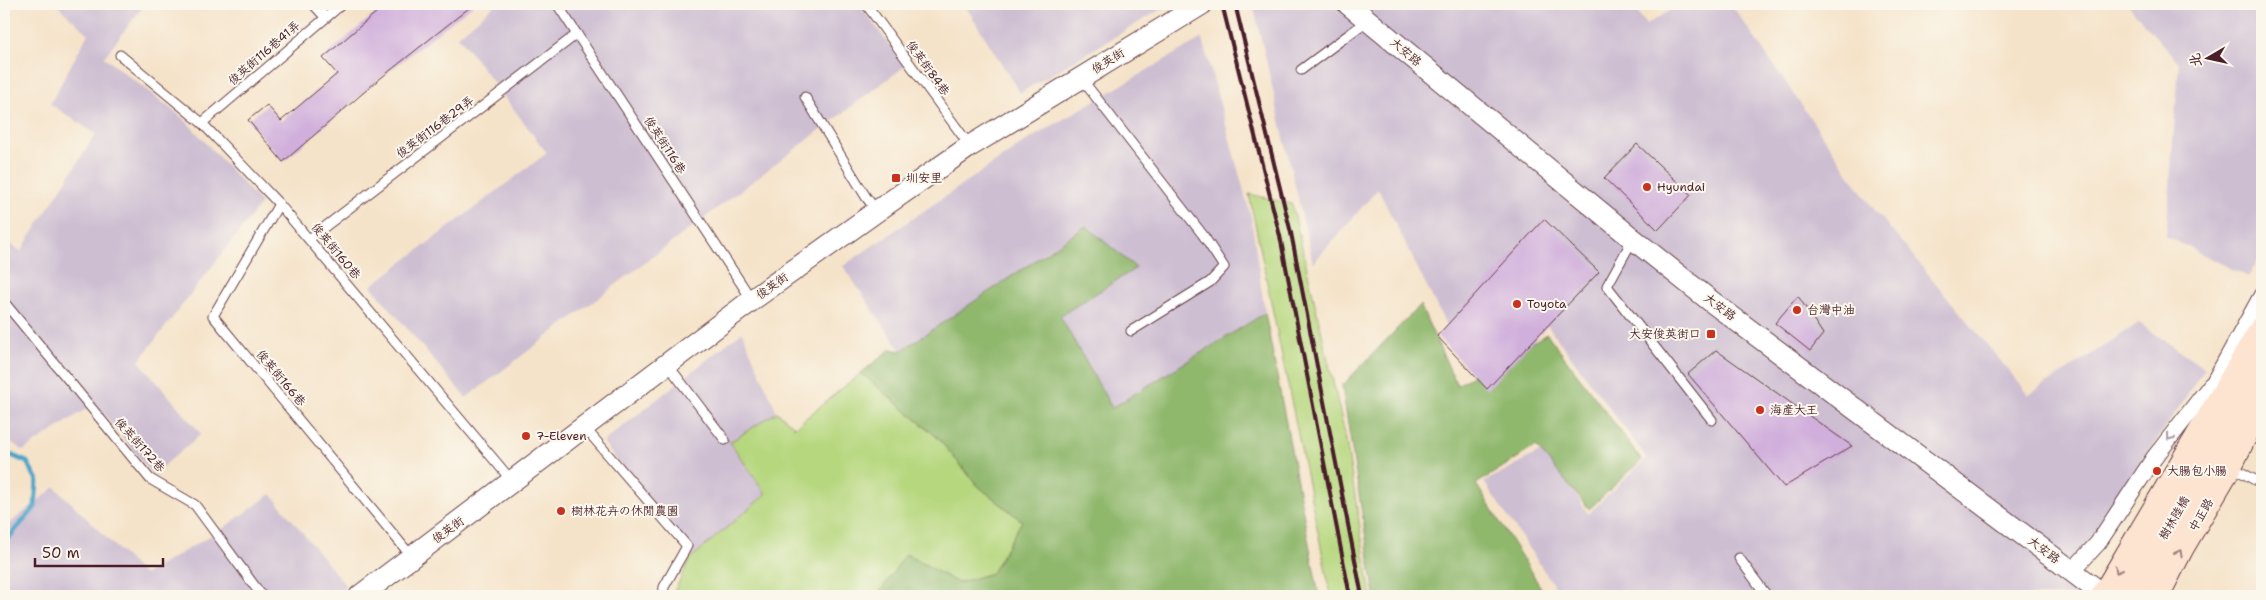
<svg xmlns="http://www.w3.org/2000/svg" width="2266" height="600" font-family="'Shantell Sans','LXGW WenKai TC','Klee One',sans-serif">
	<rect width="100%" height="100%" fill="#fbf7ec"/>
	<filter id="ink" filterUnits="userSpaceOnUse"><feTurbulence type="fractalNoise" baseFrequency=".02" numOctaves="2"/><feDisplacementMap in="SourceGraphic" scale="10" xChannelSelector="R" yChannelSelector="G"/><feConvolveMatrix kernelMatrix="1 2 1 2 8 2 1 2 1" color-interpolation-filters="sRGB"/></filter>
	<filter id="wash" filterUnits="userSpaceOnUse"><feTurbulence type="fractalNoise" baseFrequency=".0096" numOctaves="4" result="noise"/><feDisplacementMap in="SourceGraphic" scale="20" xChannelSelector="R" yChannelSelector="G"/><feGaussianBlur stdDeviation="1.12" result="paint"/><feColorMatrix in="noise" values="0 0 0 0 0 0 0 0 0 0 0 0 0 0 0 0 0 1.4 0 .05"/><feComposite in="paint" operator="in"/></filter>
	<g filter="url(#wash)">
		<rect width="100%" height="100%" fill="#f5e3c9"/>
		<g fill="#cdbed2">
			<polygon points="56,4 145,4 104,57 184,119 261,203 139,361 201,434 153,475 95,403 23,451 10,441 4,444 4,240 21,251 96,134 50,104 88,34"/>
			<polygon points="496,4 859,4 905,66 466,398 371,286 547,153 458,36"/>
			<polygon points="964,4 1170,4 1020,93"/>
			<polygon points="1253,4 1632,4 1646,25 1680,4 1731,4 1872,207 2029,395 2139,323 2205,368 2082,552 2077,596 1561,596 1484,482 1547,448 1588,514 1647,458 1547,325 1475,383 1378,189 1313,263"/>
			<polygon points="2127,4 2262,4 2262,254 2248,277 2166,236 2179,63"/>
			<polygon points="1202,38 1251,217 1265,313 1112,408 1060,316 1086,226 901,351 843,266 1028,140"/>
			<polygon points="742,332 777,412 730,443 766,494 691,558 603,442"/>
			<polygon points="55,487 144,575 225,527 271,494 346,586 330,596 4,596 4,528"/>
		</g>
		<g fill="#b6d77e" stroke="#807b54">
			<polygon points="1249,194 1292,204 1345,434 1371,596 1331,596"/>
			<polygon points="861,373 937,437 978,486 1022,521 992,573 958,583 906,554 877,596 675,596 675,590 691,558 766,494 730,442 777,412 795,427"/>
		</g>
		<g fill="#90b86d" stroke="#6d6c4c">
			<polygon points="1086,226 1136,268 1060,316 1112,408 1265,313 1319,596 877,596 906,554 958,583 992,573 1022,521 978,486 937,437 861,373 891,349 901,351"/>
			<polygon points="1420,305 1457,385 1547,334 1642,460 1589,509 1536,446 1476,484 1546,596 1375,596 1342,386"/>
		</g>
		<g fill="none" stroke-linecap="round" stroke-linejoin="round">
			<polyline stroke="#4ba5c9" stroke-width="5" points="4,459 11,455 27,462 37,480 35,507 9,537 4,537"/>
		</g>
		<g id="blocks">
			<g fill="#d0afdc">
				<polygon points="386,4 474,4 377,81 283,162 248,120 267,105 281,121 337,74 323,58"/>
				<polygon points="1637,144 1691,195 1658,230 1604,178"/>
				<polygon points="1544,219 1599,272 1487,389 1437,336"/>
				<polygon points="1798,296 1823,334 1810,351 1775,323"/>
				<polygon points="1716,350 1852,446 1784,487 1688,374"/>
			</g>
		</g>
	</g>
	<g filter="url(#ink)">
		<use href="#blocks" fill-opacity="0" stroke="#643c43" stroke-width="1"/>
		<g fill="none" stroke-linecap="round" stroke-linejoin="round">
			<defs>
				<g id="service">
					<polyline points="313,4 325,17"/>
					<polyline points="557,4 752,300"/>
					<polyline points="866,4 970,146"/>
					<polyline points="120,55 202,123 279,204 512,481"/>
					<polyline points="1301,70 1367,21"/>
					<polyline points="1081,78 1203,235 1224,267 1210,282 1131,331"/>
					<polyline points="805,97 866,197 877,211"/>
					<polyline points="202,123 342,4"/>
					<polyline points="279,204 213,316 412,557"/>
					<polyline points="309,239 577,34"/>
					<polyline points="1633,239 1607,286 1712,420"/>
					<polyline points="4,302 150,479 195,505 262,596"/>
					<polyline points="668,365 725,440"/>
					<polyline points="585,428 687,546 664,587 663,596"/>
					<polyline points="2230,466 2262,484"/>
					<polyline points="1739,558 1767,596"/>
				</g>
				<g id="minor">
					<polyline points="2208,393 2262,295"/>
					<polyline points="2072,571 2098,543 2154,458 2211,385"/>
				</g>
				<g id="tertiary">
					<polyline points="1348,4 1633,239 1712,302 2105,596"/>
					<polyline points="360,596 752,300 877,211 970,146 1202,4"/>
				</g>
				<g id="secondary">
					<polyline points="2103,596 2262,328"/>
					<polyline points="2130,596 2262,362"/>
					<polyline points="2157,596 2181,549 2230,466 2262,400"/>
				</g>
			</defs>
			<use href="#service" stroke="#643c43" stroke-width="11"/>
			<use href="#minor" stroke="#643c43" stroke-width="18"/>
			<use href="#tertiary" stroke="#643c43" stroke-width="23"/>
			<use href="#secondary" stroke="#643c43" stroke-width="26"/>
			<use href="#service" stroke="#fff" stroke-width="9"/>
			<use href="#minor" stroke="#fff" stroke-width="16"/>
			<use href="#tertiary" stroke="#fff" stroke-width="21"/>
			<use href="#secondary" stroke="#fde4d1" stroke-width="24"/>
			<g stroke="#4a1f2b" stroke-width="4">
				<polyline points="1222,4 1280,236 1350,596"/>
				<polyline points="1235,4 1291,233 1362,596"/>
			</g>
		</g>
		<defs><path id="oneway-chevron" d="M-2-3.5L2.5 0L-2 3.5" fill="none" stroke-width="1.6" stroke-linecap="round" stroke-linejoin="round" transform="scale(1.25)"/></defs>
		<use stroke="#ae9aa0" href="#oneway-chevron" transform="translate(2170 437) rotate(128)"/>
		<g stroke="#a4827e">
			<use href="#oneway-chevron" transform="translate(2179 553) rotate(-61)"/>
			<use href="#oneway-chevron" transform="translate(2118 570) rotate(120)"/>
		</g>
	</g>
	<g fill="#c8321e" stroke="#fbf7ec" stroke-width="2">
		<rect x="891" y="173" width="10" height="10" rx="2.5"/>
		<circle cx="1647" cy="187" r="5"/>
		<circle cx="1517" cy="304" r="5"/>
		<circle cx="1797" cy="310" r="5"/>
		<rect x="1706" y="329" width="10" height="10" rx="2.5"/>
		<circle cx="1760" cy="410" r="5"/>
		<circle cx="526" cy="436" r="5"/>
		<circle cx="2157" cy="471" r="5"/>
		<circle cx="561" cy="511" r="5"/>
	</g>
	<g text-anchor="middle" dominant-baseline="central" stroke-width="4" stroke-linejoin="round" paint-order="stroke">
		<g font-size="12" fill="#4a1f2b" stroke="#fbf7ec">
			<text transform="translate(1406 52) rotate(40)">大安路</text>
			<text transform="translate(264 53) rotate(-41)">俊英街116巷41弄</text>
			<text transform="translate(1108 61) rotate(-32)">俊英街</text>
			<text transform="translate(928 68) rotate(54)">俊英街84巷</text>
			<text transform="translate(435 127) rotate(-37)">俊英街116巷29弄</text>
			<text transform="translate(665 145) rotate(57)">俊英街116巷</text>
			<text transform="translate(336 251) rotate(50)">俊英街160巷</text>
			<text transform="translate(772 286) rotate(-36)">俊英街</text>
			<text transform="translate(1720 307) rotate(37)">大安路</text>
			<text transform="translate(281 378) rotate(50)">俊英街166巷</text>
			<text transform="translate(140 445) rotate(48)">俊英街172巷</text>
			<text transform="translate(2201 515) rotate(-60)">中正路</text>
			<text transform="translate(2174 518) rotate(-60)">樹林陸橋</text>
			<text transform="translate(448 530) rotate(-36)">俊英街</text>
			<text transform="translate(2044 550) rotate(37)">大安路</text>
		</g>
		<g font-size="12" fill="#4a1f2b" stroke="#fbf7ec" text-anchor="start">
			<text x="906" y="178">圳安里</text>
			<text x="1657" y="187">Hyundai</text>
			<text x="1527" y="304">Toyota</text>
			<text x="1807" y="310">台灣中油</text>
			<text x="1701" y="334" text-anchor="end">大安俊英街口</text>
			<text x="1770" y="410">海產大王</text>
			<text x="536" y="436">7-Eleven</text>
			<text x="2167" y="471">大腸包小腸</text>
			<text x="571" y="511">樹林花卉の休閒農園</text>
		</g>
	</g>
	<rect width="2266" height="600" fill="none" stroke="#fbf7ec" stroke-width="20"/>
	<g transform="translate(2208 58) rotate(261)" stroke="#fbf7ec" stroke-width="4" paint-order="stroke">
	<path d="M0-4L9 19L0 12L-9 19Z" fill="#4a1f2b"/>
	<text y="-8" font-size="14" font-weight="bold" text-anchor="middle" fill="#4a1f2b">北</text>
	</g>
	<path d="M35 558v8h128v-8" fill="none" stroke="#4a1f2b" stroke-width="2.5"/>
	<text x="42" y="558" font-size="15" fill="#4a1f2b" stroke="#fbf7ec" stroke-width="4" paint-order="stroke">50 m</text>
</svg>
